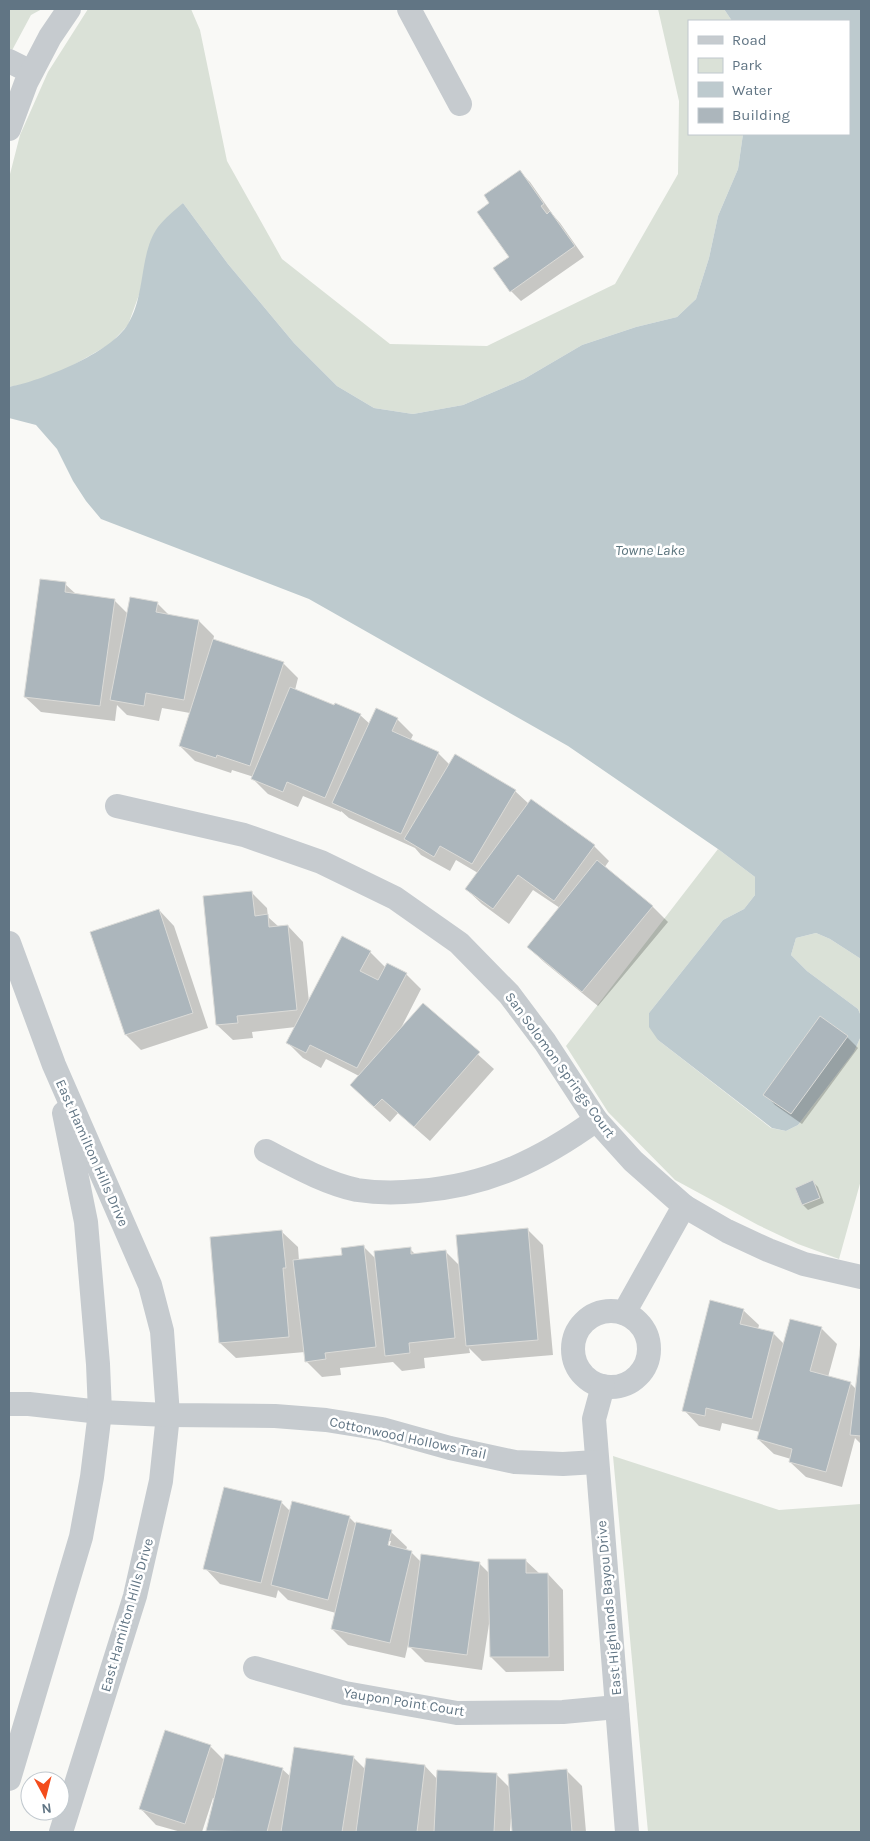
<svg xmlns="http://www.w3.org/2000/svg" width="870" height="1841" font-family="Karla,sans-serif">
	<rect width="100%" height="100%" fill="#f9f9f6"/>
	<g fill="#dae1d7">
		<polygon points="9,9 42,9 31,15 9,56"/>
		<polygon points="88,9 191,9 200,30 227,161 282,259 390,344 487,346 615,284 678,174 679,101 658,9 724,9 732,21 689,21 689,134 743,134 738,169 718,216 709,258 696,299 677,317 636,327 582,345 524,379 463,405 413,414 374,408 337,386 294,343 228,264 183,203 149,248 140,292 128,325 110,344 63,371 25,384 9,387 9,178 20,135 48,72"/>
		<polygon points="718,849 755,877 755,895 744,909 723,920 649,1013 658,1040 771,1128 786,1131 798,1125 854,1052 861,1036 861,1180 839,1259 798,1244 758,1225 675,1180 608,1112 566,1046"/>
		<polygon points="816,933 830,939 861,959 861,1016 858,1009 807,971 791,955 796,938"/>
		<polygon points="613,1456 779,1510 861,1504 861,1832 648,1832"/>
	</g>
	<path fill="#bdcace" d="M724,9H861V959L830,939L816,933L796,938L791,955L807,971L858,1009L861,1016V1036L854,1052L798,1125L786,1131L772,1128L658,1040L649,1027V1013L723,920L744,909L755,895V877L718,849L568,746L309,599L101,519L86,501L73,481L57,449L36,425L9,418V387C41,381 111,353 128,324C146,295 139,253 158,227C165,218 175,210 183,203L228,264L294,343L337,386L374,408L413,414L463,405L524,379L582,345L636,327L677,317L696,299L709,258L718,216L738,169L743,134H849V21H732Z"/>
	<g fill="#0003" fill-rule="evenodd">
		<polygon points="520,172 530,182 553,215 560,223 584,257 521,301 511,291 511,257 491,203"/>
		<polygon points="65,584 77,595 114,600 128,614 157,603 170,616 199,621 214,636 213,641 283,663 298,678 295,690 360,715 370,724 397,719 413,735 410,741 438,753 450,765 515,791 529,804 594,846 609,861 604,868 652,906 668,922 598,1006 544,962 528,947 560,908 533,890 509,924 482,904 466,889 478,873 456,860 450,871 421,855 415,848 349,818 341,811 341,812 303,796 298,807 268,794 253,779 254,777 232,770 231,773 195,761 180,746 190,713 162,708 159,721 127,715 117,705 115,721 41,712 25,697"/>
		<polygon points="252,893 267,908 268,917 279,927 288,926 303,942 309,1002 370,952 386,968 406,974 421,989 401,1028 423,1005 494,1069 430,1141 398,1113 390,1122 367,1101 351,1085 359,1076 326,1059 321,1068 303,1058 288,1043 296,1027 252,1032 253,1038 233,1040 217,1025 204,898"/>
		<polygon points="159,910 174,926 208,1028 141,1050 126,1035"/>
		<polygon points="821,1018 847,1037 858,1048 802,1124 775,1105 765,1094"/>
		<polygon points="813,1182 818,1187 824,1203 808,1210 803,1205 797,1189"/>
		<polygon points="528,1230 543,1245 553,1355 482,1361 469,1348 470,1353 424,1358 425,1368 402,1371 393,1362 340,1368 341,1375 322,1377 306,1361 305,1352 236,1358 220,1343 282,1232 298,1247 299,1261 343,1256 364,1247 376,1259 410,1249 416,1255 446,1252 460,1266"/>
		<polygon points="743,1310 759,1325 758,1329 773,1333 784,1344 821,1328 837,1344 828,1377 850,1383 857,1390 861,1352 861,1444 855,1438 842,1487 806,1477 790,1462 791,1459 774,1454 758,1439 760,1432 722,1423 720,1431 699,1426 684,1410"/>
		<path d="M281,1502L291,1512L349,1517L356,1524L391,1532L407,1547L406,1550L411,1552L421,1562L422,1555L480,1564L490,1574L525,1560L540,1574H548L563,1590L564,1671L506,1672L491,1657L490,1624H489L482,1670L425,1662L408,1645L405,1658L348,1645L332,1629L336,1613L288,1600L278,1590L276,1598L220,1584L205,1568ZM388,1541H391L388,1551H386Z"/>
		<polygon points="210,1746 225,1761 282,1769 291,1777 354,1758 365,1769 425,1766 438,1780 438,1771 497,1775 510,1788 567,1771 582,1786 586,1832 514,1832 513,1818 511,1818 510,1832 209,1832 207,1831 215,1799 213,1798 202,1832 181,1832 156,1825 141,1809"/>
	</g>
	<g fill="#acb6bc" stroke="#dbdbd8">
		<polygon points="520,170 544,204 541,206 547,214 550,211 575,246 510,292 493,268 509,257 477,212 489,203 484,195"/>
		<polygon points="40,579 66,582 65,592 115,599 100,706 24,697"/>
		<polygon points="130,597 158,602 156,612 199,620 184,700 146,693 144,706 110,700"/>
		<polygon points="213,639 284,662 250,766 217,755 216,758 179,746"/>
		<polygon points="290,687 334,705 335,703 361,714 325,798 287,782 283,792 251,779"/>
		<polygon points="376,708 398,718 392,731 439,752 401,834 332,803"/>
		<polygon points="455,754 516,790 472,864 440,846 434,857 404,839"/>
		<polygon points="531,799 595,845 554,901 518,875 493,909 465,889"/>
		<polygon points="597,860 653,906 582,992 527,947"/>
		<polygon points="252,891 255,916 268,914 269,927 288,925 297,1010 237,1016 238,1023 216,1025 203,896"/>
		<polygon points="159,909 193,1013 125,1035 90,932"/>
		<polygon points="342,936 371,951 360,971 378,980 387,963 407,973 357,1068 310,1045 306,1053 286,1043"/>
		<polygon points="423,1003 480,1052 414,1127 382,1099 374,1107 350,1085"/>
		<polygon points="820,1016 848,1036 791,1114 763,1095"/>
		<polygon points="813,1180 820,1198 802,1205 795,1188"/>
		<polygon points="528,1228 538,1340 466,1346 456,1235"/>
		<polygon points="282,1230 286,1268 283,1268 289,1337 219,1343 210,1237"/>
		<polygon points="364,1245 376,1347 325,1353 326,1359 305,1362 293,1260 342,1255 341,1248"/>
		<polygon points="411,1247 411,1254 446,1250 455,1338 409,1343 410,1353 385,1356 374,1251"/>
		<polygon points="710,1300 744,1309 740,1324 774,1332 752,1419 706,1408 705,1416 682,1411"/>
		<polygon points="790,1319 822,1327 810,1371 851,1382 826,1472 789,1462 792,1449 757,1439"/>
		<polygon points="861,1341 861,1436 850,1435"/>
		<polygon points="224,1487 282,1501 261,1583 203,1569"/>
		<polygon points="292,1501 350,1516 328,1600 271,1585"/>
		<polygon points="356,1522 392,1530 388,1545 412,1551 390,1643 331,1629"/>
		<polygon points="421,1554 480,1562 467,1655 408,1647"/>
		<polygon points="488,1559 526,1559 526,1573 548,1573 549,1657 490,1657"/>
		<polygon points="165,1730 211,1745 185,1824 139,1809"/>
		<polygon points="294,1747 354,1756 342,1832 281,1832"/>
		<polygon points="225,1754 283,1768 267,1832 206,1831"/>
		<polygon points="366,1758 425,1765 417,1832 356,1832"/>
		<polygon points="567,1769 572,1832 512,1832 508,1774"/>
		<polygon points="437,1770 497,1773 494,1832 434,1832"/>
	</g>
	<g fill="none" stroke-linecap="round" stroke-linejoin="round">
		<g stroke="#c6cbcf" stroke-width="24">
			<polyline points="409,9 460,104"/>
			<polyline points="9,61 31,72"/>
			<polyline points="9,129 26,83 50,37 69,9"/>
			<polyline points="117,806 244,835 321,862 395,898 459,943 509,994 545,1042 596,1120 633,1161 684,1206 727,1231 768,1250 804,1264 861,1277"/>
			<polyline points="9,943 54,1065 150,1285 162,1331 168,1415 161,1481 135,1596 61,1832"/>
			<path d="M266,1151C295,1166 325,1183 357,1190C377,1193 398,1193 418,1191C487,1186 541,1160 596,1120"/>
			<circle cx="611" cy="1349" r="38"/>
			<polyline points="624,1313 684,1206"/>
			<polyline points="603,1386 594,1419 627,1832"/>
			<polyline points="9,1404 29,1404 100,1412 168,1415 275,1416 326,1420 382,1429 450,1448 515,1462 563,1464 596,1462"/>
			<polyline points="255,1668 345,1693 457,1713 563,1712 617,1707"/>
			<polyline points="9,1779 81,1537 92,1477 100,1412 98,1364 86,1222 64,1113"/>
		</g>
	</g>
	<g text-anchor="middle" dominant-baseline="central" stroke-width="5" stroke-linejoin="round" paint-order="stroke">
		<g font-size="14" fill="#617584" stroke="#fff">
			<text transform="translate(560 1065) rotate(54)">San Solomon Springs Court</text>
			<text transform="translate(92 1153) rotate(66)">East Hamilton Hills Drive</text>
			<text transform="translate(408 1438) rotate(12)">Cottonwood Hollows Trail</text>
			<text transform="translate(609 1608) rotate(-95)">East Highlands Bayou Drive</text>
			<text transform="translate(127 1615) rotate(-74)">East Hamilton Hills Drive</text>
			<text transform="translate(404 1702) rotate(9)">Yaupon Point Court</text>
		</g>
		<g font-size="15" font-style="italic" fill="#5c757e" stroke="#fff">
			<text x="650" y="550">Towne Lake</text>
		</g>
	</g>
	<rect width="870" height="1841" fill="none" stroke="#617584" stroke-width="20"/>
	<rect x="688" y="20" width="162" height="115" fill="#ffffff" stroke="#c0c8ce"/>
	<rect x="698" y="36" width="25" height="8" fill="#c6cbcf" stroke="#c0c8ce"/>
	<text x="732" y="45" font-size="15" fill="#617584">Road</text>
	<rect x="698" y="58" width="25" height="15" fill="#dae1d7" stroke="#c0c8ce"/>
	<text x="732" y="70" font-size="15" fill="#617584">Park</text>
	<rect x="698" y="82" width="25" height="15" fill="#bdcace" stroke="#c0c8ce"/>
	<text x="732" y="95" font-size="15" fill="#617584">Water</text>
	<rect x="698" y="108" width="25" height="15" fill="#acb6bc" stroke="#c0c8ce"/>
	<text x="732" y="120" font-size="15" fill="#617584">Building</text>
	<g transform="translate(45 1796) rotate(173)"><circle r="24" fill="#ffffff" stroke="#c0c8ce"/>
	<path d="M0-4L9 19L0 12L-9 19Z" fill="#f34c1c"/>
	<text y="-8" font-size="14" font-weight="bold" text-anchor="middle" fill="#617584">N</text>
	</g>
</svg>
